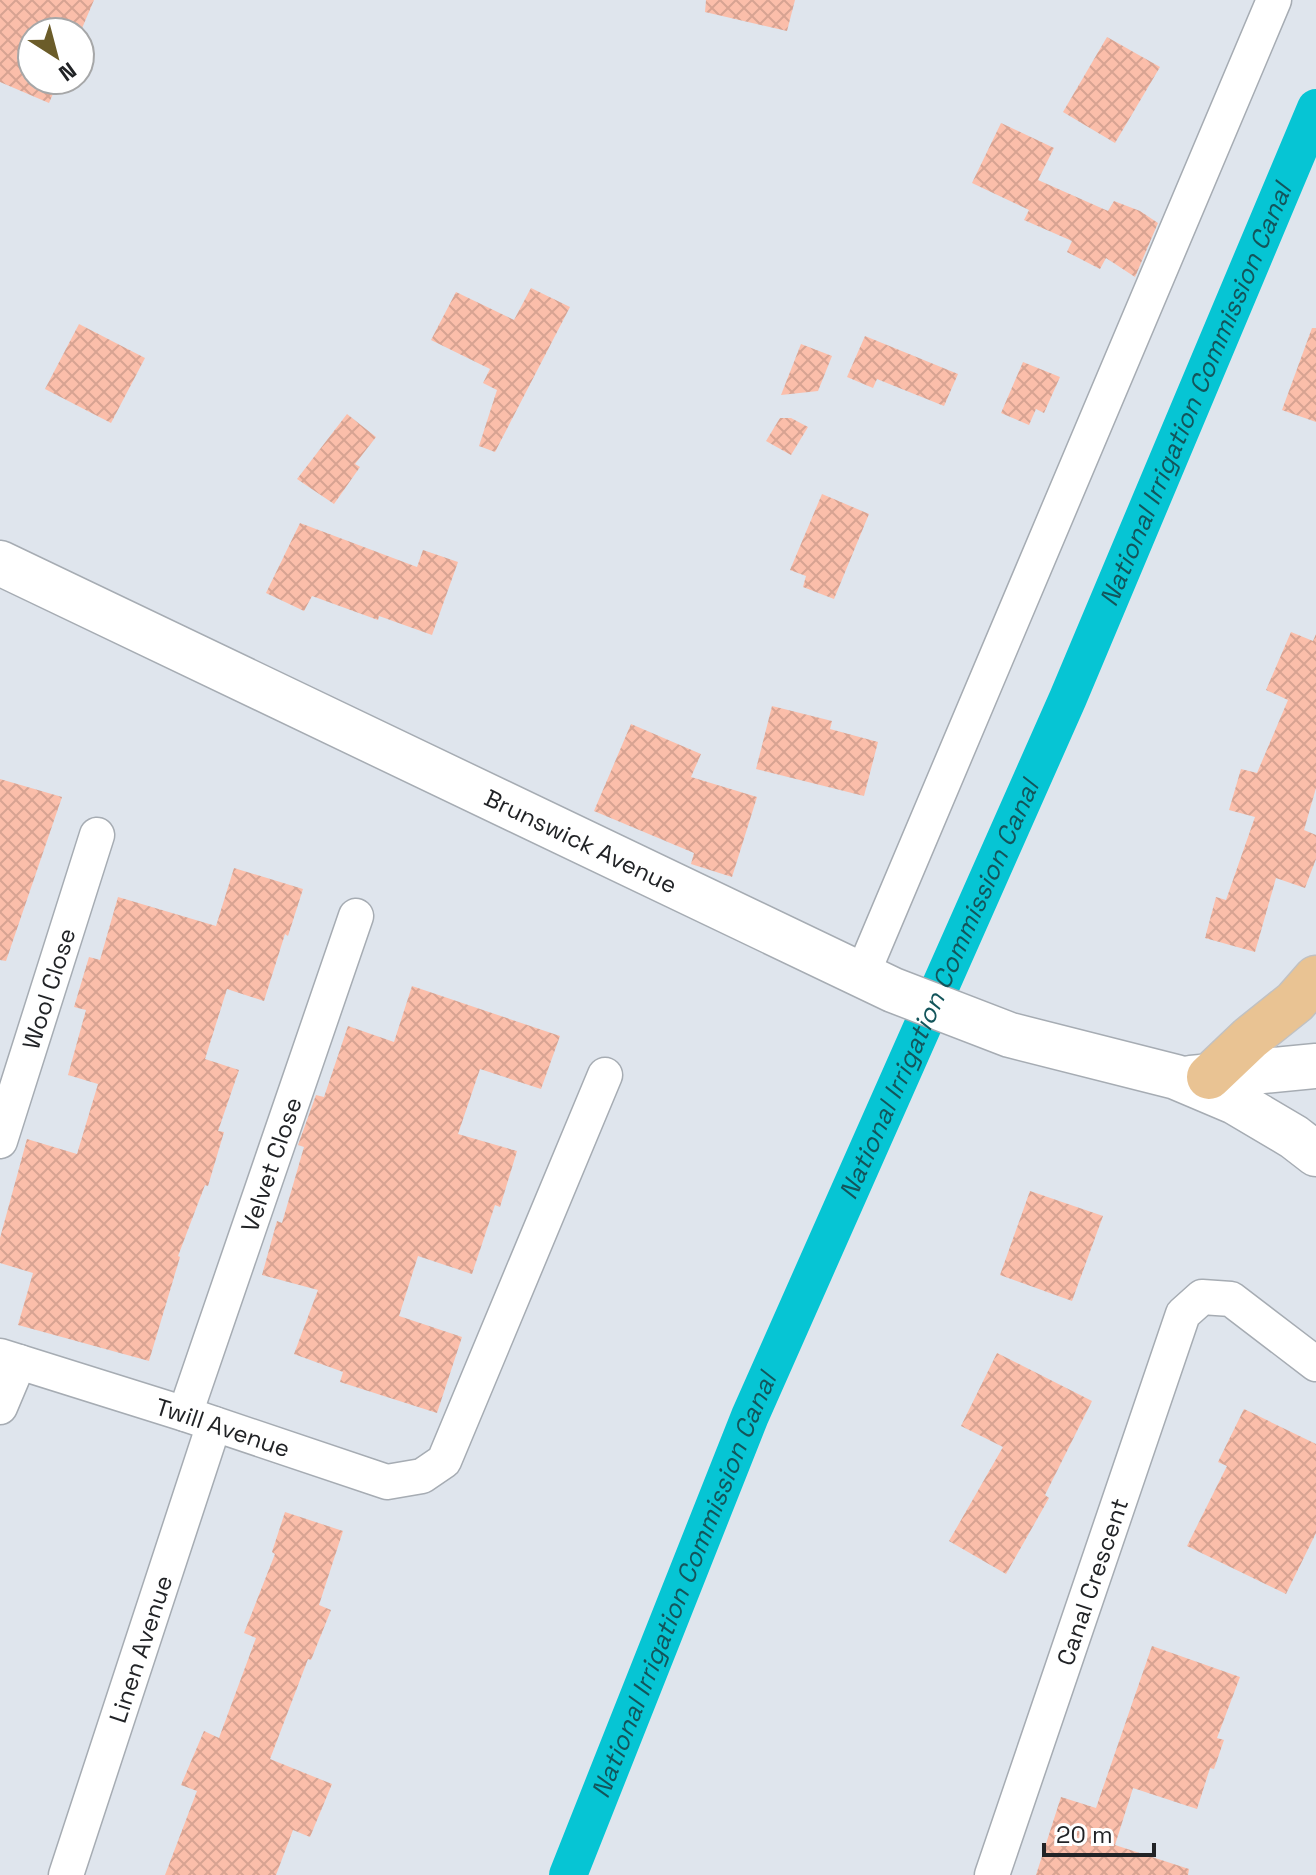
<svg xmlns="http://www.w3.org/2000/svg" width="1316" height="1875" font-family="'Space Grotesk',sans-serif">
	<defs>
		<pattern id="building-cross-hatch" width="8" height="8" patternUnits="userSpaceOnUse" patternTransform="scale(2)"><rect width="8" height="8" fill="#fbbeaa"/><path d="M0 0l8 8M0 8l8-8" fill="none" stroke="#d7a392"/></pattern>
	</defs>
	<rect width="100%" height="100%" fill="#dfe5ed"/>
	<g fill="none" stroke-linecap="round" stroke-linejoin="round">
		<path stroke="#06c5d4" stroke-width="38" id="s1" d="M568,1875L750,1416L1068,698L1316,108"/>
	</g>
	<g fill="url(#building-cross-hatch)">
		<polygon points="0,0 94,0 80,33 32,32 32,80 59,80 49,103 0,82"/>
		<polygon points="706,0 795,0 787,31 705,12"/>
		<polygon points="1107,37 1160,67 1115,143 1063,112"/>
		<polygon points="1001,123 1054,148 1038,180 1108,211 1114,201 1140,211 1158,223 1135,277 1106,258 1100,269 1067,252 1072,241 1024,220 1029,210 972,183"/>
		<polygon points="531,288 570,307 495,452 479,446 497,390 483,383 490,369 431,340 456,292 514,320"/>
		<polygon points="79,324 145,358 111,423 45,389"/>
		<polygon points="1312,328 1316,328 1316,422 1282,410"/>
		<polygon points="865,336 958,374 944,406 877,379 873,388 847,377"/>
		<polygon points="801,344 832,356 818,391 781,395"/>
		<polygon points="1023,362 1060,377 1044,413 1036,409 1029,425 1001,413"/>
		<polygon points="347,414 376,437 355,464 360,467 334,504 297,479"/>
		<polygon points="780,418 791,418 808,427 791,455 766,441"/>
		<polygon points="822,494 869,514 834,599 803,587 806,576 790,570"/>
		<polygon points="300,523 417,567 423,550 458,562 432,635 379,616 378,620 312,596 304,611 266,593"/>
		<polygon points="1291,632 1313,641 1316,634 1316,788 1304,830 1316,835 1316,859 1305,888 1276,878 1255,952 1205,938 1216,897 1226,900 1255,817 1229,810 1241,769 1257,773 1288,700 1266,690"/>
		<polygon points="772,706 832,721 830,729 878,742 864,796 756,769"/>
		<polygon points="631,724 701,754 691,777 757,797 732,877 691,864 694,853 594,811"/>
		<polygon points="0,779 62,797 6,961 0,960"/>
		<polygon points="234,868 303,889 288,936 285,934 264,1001 227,989 205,1059 239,1070 218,1131 224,1132 208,1186 205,1185 178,1256 180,1257 149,1361 18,1325 33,1273 0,1263 0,1238 27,1139 77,1154 98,1084 68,1075 86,1010 74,1007 89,957 100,960 118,897 216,926"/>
		<polygon points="412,986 560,1036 541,1089 480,1069 458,1134 517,1151 500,1207 495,1205 472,1274 418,1256 399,1316 462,1337 437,1413 340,1382 343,1372 294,1354 318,1290 262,1275 277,1221 282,1223 304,1147 298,1145 316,1095 324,1097 348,1026 394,1042"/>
		<polygon points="1030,1191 1103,1216 1072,1301 1000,1275"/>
		<polygon points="997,1353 1092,1401 1045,1495 1049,1498 1006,1574 949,1541 1003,1447 961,1426"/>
		<polygon points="1244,1409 1316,1444 1316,1533 1286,1594 1187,1546 1227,1466 1218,1462"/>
		<polygon points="285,1512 343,1531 319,1605 331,1610 311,1660 308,1659 270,1759 332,1784 310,1837 293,1830 276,1875 165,1875 197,1791 181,1785 204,1731 219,1738 256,1638 244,1633 275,1554 272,1552"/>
		<polygon points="1152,1646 1240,1677 1217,1738 1224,1740 1214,1769 1210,1768 1197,1809 1133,1788 1115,1845 1189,1869 1188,1875 1036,1875 1061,1797 1096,1808"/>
	</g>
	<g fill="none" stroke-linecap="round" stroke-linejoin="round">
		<defs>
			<g id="minor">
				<polyline points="862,975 1274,0"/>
				<path id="s2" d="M0,1141L97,835"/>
				<path id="s3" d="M0,1356L185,1414L387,1482L422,1476L444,1461L605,1075"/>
				<polyline points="0,1407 19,1362"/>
				<path id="s4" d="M185,1414L356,916"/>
				<path id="s5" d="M66,1875L214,1424"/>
				<path id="s6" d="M992,1875L1183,1314L1202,1297L1231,1299L1316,1364"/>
			</g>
			<g id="secondary">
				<path id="s7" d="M0,563L893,990L1010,1035L1176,1077L1235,1102L1294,1137L1316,1154"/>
				<polyline points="1191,1078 1316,1066"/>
			</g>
			<polyline id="primary" points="1209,1077 1250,1038 1295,1002 1316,978"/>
		</defs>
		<use href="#minor" stroke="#a6acb3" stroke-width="37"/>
		<use href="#secondary" stroke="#a6acb3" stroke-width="47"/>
		<use href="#primary" stroke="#c1c1c2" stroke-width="47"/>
		<use href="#minor" stroke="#fff" stroke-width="34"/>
		<use href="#secondary" stroke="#fff" stroke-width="44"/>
		<use href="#primary" stroke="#e9c393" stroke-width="44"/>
	</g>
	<g text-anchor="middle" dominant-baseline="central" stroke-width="7" stroke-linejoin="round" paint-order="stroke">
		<g font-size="24" fill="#212326" stroke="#fff">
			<text stroke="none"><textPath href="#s7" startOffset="644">Brunswick Avenue</textPath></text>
			<text stroke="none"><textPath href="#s2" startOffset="160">Wool Close</textPath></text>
			<text stroke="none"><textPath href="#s4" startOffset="264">Velvet Close</textPath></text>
			<text stroke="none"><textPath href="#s3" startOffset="234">Twill Avenue</textPath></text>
			<text stroke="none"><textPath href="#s6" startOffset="310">Canal Crescent</textPath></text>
			<text stroke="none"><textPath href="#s5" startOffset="238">Linen Avenue</textPath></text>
		</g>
		<g font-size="26" font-style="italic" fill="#13555b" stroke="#fff">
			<text stroke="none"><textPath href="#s1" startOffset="1608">National Irrigation Commission Canal</textPath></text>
			<text stroke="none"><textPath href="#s1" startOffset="960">National Irrigation Commission Canal</textPath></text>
			<text stroke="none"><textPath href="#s1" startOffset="312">National Irrigation Commission Canal</textPath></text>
		</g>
	</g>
	<g transform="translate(56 56) rotate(144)"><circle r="38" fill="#ffffff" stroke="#a6a7a8" stroke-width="2"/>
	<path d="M0-6L14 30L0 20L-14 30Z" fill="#6b5c29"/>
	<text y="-12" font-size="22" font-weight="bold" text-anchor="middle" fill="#212326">N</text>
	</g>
	<path d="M1044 1843v12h110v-12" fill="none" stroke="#212326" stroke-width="4"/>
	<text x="1056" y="1843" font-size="24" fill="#212326" stroke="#ffffff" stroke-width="6" paint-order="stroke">20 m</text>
</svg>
